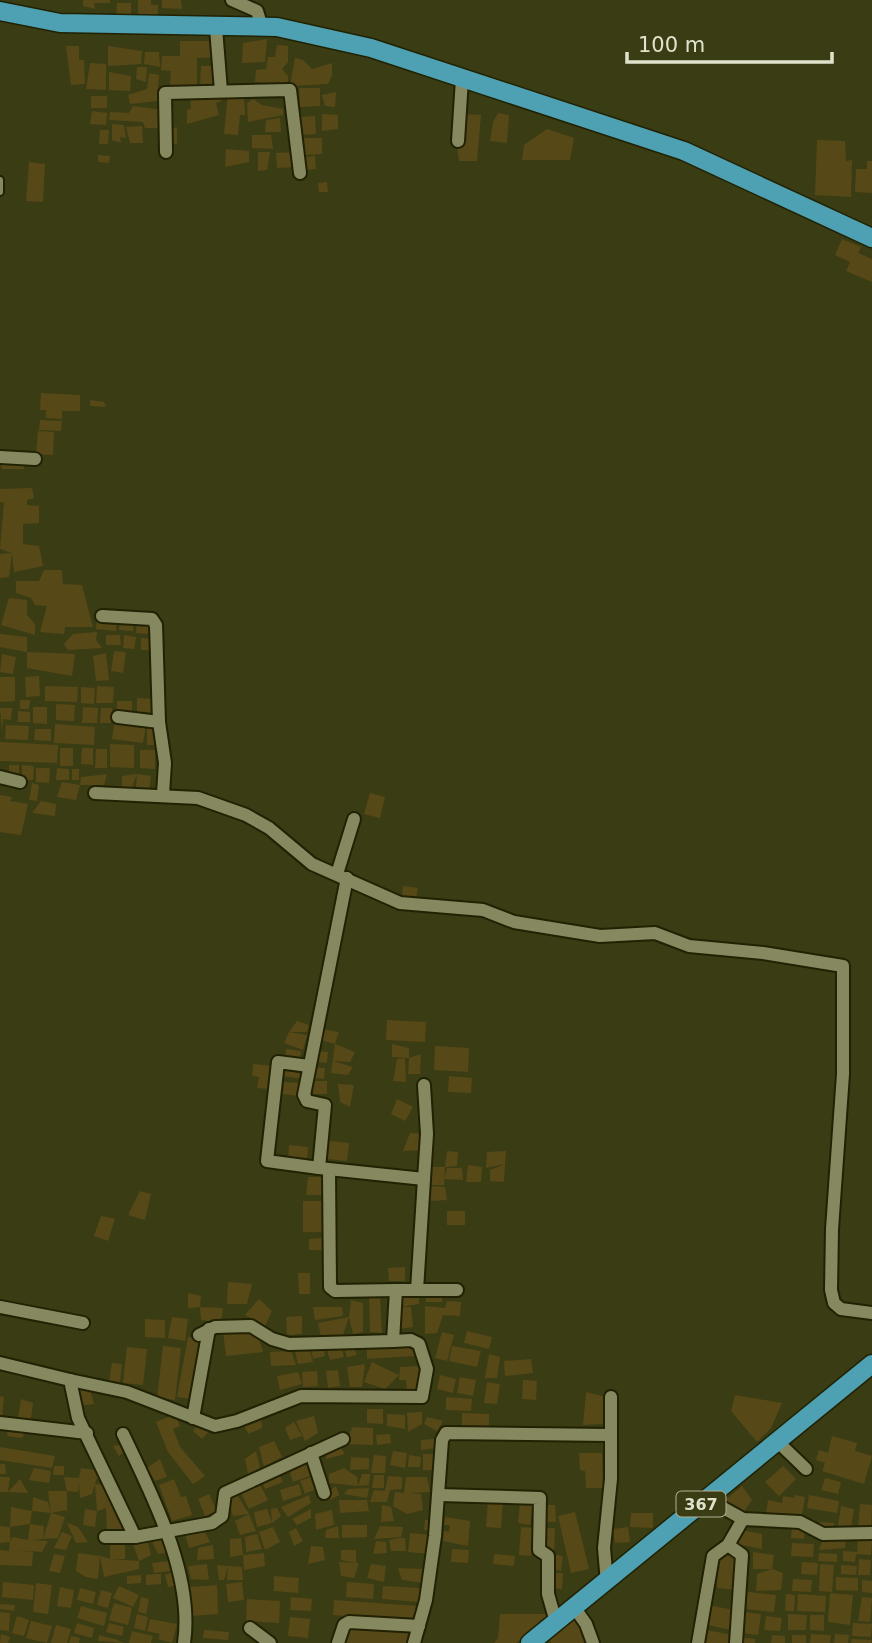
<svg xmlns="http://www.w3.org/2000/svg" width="872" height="1643" font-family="'DejaVu Sans',sans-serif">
	<rect width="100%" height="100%" fill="#3a3c14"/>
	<g fill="#574818">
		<polygon points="83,0 110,0 110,3 94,3 95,9 83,6"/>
		<polygon points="138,0 151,0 151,5 158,5 158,17 138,14"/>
		<polygon points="162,0 181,0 182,9 162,8"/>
		<polygon points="117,3 131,3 131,17 116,17"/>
		<polygon points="267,39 265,62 242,63 243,43"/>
		<polygon points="180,41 215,41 216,57 197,58 197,85 170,85 171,71 161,70 162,56 180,56"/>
		<polygon points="277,45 288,46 288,62 282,69 288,76 288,85 255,82 256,70 266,69 268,57 275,57"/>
		<polygon points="66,46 79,46 79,60 84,60 85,84 71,85"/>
		<polygon points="108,46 142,51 141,64 108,66"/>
		<polygon points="145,52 159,52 160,67 144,64"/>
		<polygon points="295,58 303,60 312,69 332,63 332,75 328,84 290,86"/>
		<polygon points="90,63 106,64 106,90 86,89"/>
		<polygon points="201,66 214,66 213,89 200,88"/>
		<polygon points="137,67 147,67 146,82 136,79"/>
		<polygon points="109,72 131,76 130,91 109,90"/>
		<polygon points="149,73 159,75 157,101 130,104 128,95 147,89"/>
		<polygon points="299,88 320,88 320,106 300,107"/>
		<polygon points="336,92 335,107 325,106 322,95"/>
		<polygon points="244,93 245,115 240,115 238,135 224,134 228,94"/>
		<polygon points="222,94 221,101 216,103 219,115 187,124 187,110 191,109 190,95"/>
		<rect x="91" y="96" width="16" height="12"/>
		<polygon points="253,99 262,105 283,109 283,115 248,122 247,103"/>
		<polygon points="133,106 162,110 162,128 145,128 143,122 109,120 110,112 129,113"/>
		<polygon points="92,111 107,113 106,125 90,124"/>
		<polygon points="498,113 509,115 507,143 490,141 493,122"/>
		<polygon points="322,114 338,115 338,129 322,131"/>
		<polygon points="463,114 481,115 477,161 459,161 457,147"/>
		<polygon points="315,116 316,134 300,135 300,117"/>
		<polygon points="280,118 281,132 265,132 266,120"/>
		<polygon points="112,124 124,125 126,138 120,137 121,143 112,140"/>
		<polygon points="142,126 143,143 130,143 126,127"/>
		<polygon points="177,127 177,144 168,144 168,129"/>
		<polygon points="547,129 574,138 570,160 522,160 524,145"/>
		<polygon points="100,130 109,130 108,144 99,144"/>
		<polygon points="252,135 271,135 273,149 252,148"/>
		<polygon points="299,138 322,138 322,154 305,155 305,150 300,151"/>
		<polygon points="817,140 845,141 846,161 852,160 851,197 815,195"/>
		<polygon points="226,149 249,151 249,162 225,167"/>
		<polygon points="258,152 270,152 267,170 258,171"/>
		<polygon points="295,152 296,167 277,168 276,153"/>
		<polygon points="98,155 110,156 109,163 98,162"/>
		<polygon points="315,156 316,169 303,170 301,157"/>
		<polygon points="867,161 872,161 872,193 855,192 856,169 867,169"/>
		<polygon points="29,162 45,164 43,202 26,201"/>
		<polygon points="327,182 328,192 319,192 318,183"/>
		<polygon points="842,239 861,247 858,253 872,259 872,282 846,271 850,262 835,255"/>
		<polygon points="41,393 80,395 80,411 62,411 62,419 46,418 46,410 40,410"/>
		<polygon points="90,400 104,402 106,407 90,406"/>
		<polygon points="40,420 62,421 61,431 39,430"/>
		<polygon points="38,431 54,432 53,455 36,454"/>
		<polygon points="0,461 24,462 24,469 2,469"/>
		<polygon points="32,488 34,498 27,500 27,505 39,506 39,523 23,524 23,544 39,546 43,566 14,572 12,553 9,577 0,578 0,554 12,553 0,549 4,503 0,502 0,489"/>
		<polygon points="44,570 62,570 63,584 82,585 93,627 65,627 64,634 40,632 47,606 35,605 31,598 16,593 16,581 39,581"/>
		<polygon points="9,598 27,600 27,615 35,624 35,635 1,625"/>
		<polygon points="97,617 117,618 116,631 96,629"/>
		<polygon points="120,620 134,621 133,631 119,630"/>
		<polygon points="137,620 151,621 150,634 136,633"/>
		<polygon points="97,632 96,640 102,648 68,650 64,644 73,634"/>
		<polygon points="0,634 27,637 27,652 0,647"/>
		<polygon points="106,635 120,635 121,645 106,645"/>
		<polygon points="124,635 136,637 134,649 123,648"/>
		<polygon points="141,638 154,639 154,650 141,650"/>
		<polygon points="114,651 126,652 123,673 111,671"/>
		<polygon points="27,652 75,654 72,676 27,668"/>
		<polygon points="106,653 109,680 96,681 93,656"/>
		<polygon points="2,654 16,657 13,674 0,672"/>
		<polygon points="39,676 40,696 26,697 25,677"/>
		<polygon points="0,677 15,677 15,701 0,702"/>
		<polygon points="45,686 78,687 77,702 45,701"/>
		<polygon points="97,686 114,687 113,703 96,703"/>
		<polygon points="81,687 95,688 94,704 81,703"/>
		<polygon points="137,698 155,699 154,713 137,712"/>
		<polygon points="20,700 30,700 29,709 20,709"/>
		<rect x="117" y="701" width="15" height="12"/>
		<polygon points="56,704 75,705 74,721 56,720"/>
		<polygon points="33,707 47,707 47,724 33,723"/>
		<polygon points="83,707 98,708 97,723 82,723"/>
		<polygon points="0,708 12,708 11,720 3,719 2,731"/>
		<polygon points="101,708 112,708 111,723 100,723"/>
		<polygon points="18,711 30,712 30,722 18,722"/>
		<polygon points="115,720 146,725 143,743 112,739"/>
		<polygon points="55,724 95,727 94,745 54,743"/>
		<polygon points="6,725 29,726 28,740 5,739"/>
		<polygon points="147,727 159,727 158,745 147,745"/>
		<polygon points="35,729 51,729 51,741 34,740"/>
		<polygon points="0,742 58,745 57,763 0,761"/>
		<polygon points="110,744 134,745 134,768 110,767"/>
		<rect x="60" y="748" width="13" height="18"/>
		<polygon points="82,748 93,748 93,765 81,764"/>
		<polygon points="96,749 107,749 107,768 95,768"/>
		<polygon points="140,750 155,750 155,769 140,768"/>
		<rect x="9" y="765" width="10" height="12"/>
		<polygon points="22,765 34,766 33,780 22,780"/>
		<polygon points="36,768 50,768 49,783 36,782"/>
		<polygon points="57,768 69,769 69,780 56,780"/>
		<rect x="72" y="769" width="7" height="11"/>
		<polygon points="107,774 104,785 80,785 81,777"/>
		<polygon points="137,774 131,790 122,788 122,776"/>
		<polygon points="137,774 151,776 149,791 136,788"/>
		<polygon points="62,782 80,785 76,800 57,797"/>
		<polygon points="32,783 39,785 37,801 29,800"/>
		<polygon points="370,793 385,797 380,818 364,814"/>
		<polygon points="0,795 12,797 10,801 28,804 21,835 0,832"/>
		<polygon points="41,801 56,804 55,816 32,813"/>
		<polygon points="403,886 418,888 416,899 402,897"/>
		<polygon points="387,1020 426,1022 425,1042 386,1040"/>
		<polygon points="297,1021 309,1025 307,1032 289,1032 307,1035 303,1050 284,1043 289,1032"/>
		<polygon points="321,1029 339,1032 335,1044 317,1039"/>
		<polygon points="335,1044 355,1052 350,1062 333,1061 353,1067 348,1075 331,1073"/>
		<polygon points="392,1044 409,1048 409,1058 392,1057"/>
		<polygon points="435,1046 469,1048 468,1072 434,1070"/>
		<polygon points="286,1049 301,1051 300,1061 285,1060"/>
		<polygon points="315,1051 328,1052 327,1063 314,1062"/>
		<polygon points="421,1054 420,1074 408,1074 409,1058"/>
		<polygon points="405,1058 406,1082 393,1081 397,1059"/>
		<polygon points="253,1064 273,1066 269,1089 257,1088 259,1077 252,1076"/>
		<polygon points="314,1067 325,1068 324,1079 313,1078"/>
		<polygon points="284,1070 303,1074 303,1079 282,1076"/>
		<polygon points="449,1076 472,1078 471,1093 448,1092"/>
		<polygon points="314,1081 327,1081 327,1094 313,1094"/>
		<polygon points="284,1082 300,1083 299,1096 283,1094"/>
		<polygon points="338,1084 354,1085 350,1107 340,1102"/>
		<polygon points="397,1099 413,1107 405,1121 391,1114"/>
		<polygon points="410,1133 425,1134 424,1150 403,1151"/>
		<polygon points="329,1141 349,1143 347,1161 327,1159"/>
		<polygon points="289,1145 308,1147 307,1165 288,1163"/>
		<polygon points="447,1151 458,1152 457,1166 445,1167"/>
		<polygon points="506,1151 505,1164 504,1182 490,1181 490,1170 505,1164 486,1168 487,1152"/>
		<polygon points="468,1165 482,1167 481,1182 466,1182"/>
		<polygon points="428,1167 445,1167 444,1185 426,1185"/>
		<polygon points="447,1168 462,1168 463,1180 444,1179"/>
		<polygon points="308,1177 326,1177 324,1195 306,1195"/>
		<polygon points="429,1186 445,1187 447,1200 429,1201"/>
		<polygon points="140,1191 151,1194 145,1220 128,1215"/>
		<polygon points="303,1201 322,1201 323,1232 303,1232"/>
		<rect x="447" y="1211" width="18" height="14"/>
		<polygon points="101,1216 115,1219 108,1241 94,1236"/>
		<polygon points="324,1238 325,1250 309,1250 309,1239"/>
		<polygon points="405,1267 405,1281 389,1281 388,1268"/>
		<polygon points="298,1273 310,1273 310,1294 299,1294"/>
		<polygon points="228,1282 252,1284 247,1304 227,1304"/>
		<polygon points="188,1293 201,1296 200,1307 223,1308 221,1323 201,1320 200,1307 188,1308"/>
		<polygon points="400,1293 419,1294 419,1304 401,1307 411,1307 413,1327 399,1329"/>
		<polygon points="426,1294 442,1295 442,1302 426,1302"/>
		<polygon points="369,1295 380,1296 382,1333 370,1332"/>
		<polygon points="259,1299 272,1311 265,1326 245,1315"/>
		<polygon points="351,1300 363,1303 363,1332 353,1334 349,1317"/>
		<polygon points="447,1301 461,1302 460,1316 443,1315 437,1333 425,1334 425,1306 445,1308"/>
		<polygon points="313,1307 342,1307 343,1316 315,1320"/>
		<polygon points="302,1316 302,1334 287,1335 286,1317"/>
		<polygon points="172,1317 188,1319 185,1341 168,1338"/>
		<polygon points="349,1317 343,1335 321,1337 318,1323"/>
		<polygon points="145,1319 165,1320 165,1338 145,1337"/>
		<polygon points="467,1331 492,1337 489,1349 464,1343"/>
		<polygon points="223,1332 257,1332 263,1352 226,1356"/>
		<polygon points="442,1332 454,1335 447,1361 435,1358"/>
		<polygon points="188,1337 203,1340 192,1399 177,1397"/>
		<polygon points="341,1344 344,1357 330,1360 326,1346"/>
		<polygon points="414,1344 415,1356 367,1359 367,1346"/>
		<polygon points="343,1345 353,1345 357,1355 347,1357"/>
		<polygon points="163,1346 181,1348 175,1400 157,1398"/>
		<polygon points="452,1346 481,1351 477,1367 449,1361"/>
		<polygon points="127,1347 147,1349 143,1385 123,1383"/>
		<polygon points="323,1347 325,1356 313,1359 311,1350"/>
		<polygon points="309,1348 313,1362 298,1364 295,1351"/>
		<polygon points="291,1351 296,1365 271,1366 270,1352"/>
		<polygon points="489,1354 500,1357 497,1378 485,1378"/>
		<polygon points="531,1359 533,1373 505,1376 504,1361"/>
		<polygon points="372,1362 399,1375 385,1389 364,1382"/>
		<polygon points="112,1363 122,1364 120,1382 109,1381"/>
		<polygon points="365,1364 362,1387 350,1387 347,1367"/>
		<polygon points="420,1366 421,1390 407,1390 406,1380 399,1380 400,1367"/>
		<polygon points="338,1370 340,1386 328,1388 326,1371"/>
		<polygon points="317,1371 318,1386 303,1387 302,1372"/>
		<polygon points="298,1372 302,1384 280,1390 277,1376"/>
		<polygon points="440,1375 456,1379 453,1393 437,1389"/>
		<polygon points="460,1377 476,1380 473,1396 457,1393"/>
		<polygon points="523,1380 537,1381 536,1400 522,1399"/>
		<polygon points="487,1382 500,1384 497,1404 484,1403"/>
		<polygon points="77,1388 90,1389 94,1404 80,1406"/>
		<polygon points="586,1392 603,1396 604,1424 583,1425"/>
		<polygon points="735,1395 782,1403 771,1428 757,1442 731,1411"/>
		<polygon points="0,1396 4,1397 2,1417 0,1416"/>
		<polygon points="446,1397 472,1399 471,1411 446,1410"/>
		<polygon points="21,1399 33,1403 31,1419 18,1418"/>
		<polygon points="367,1409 383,1409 383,1424 367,1423"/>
		<polygon points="422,1412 422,1424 408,1432 407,1413"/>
		<polygon points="462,1413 489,1414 489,1426 462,1425"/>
		<polygon points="175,1414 180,1426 173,1429 180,1447 205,1476 193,1484 168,1452 156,1422"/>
		<polygon points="387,1414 405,1415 405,1429 387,1426"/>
		<polygon points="314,1416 318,1433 305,1441 296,1421"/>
		<polygon points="427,1417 443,1421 437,1431 424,1424"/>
		<polygon points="261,1418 262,1428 248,1434 244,1425"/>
		<polygon points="294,1422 302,1436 290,1440 285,1428"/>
		<polygon points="197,1425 211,1429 202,1439 193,1431"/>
		<polygon points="352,1427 373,1428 373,1445 347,1444"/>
		<polygon points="8,1428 26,1430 22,1438 7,1436"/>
		<polygon points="390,1434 391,1443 377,1445 376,1435"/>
		<polygon points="832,1436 857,1443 855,1451 872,1456 864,1484 822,1471 825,1463 816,1460 819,1450 828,1453"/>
		<polygon points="434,1439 437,1448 421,1450 421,1440"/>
		<polygon points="274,1441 282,1457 264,1467 259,1447"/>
		<polygon points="125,1444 126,1450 119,1456 113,1446"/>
		<polygon points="339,1445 345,1454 326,1459 327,1449"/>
		<polygon points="0,1447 55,1456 52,1468 0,1460"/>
		<polygon points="256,1451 260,1468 248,1475 245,1459"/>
		<polygon points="393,1451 407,1453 405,1468 390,1465"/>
		<polygon points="579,1453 602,1453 603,1488 586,1488 585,1471 580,1470"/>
		<rect x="423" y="1454" width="14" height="16"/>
		<polygon points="374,1455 386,1456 385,1473 371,1473"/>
		<polygon points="409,1455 421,1457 420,1467 408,1467"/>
		<polygon points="351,1457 369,1458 369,1469 350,1470"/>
		<polygon points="160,1459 167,1477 155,1481 147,1468"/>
		<polygon points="306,1459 310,1476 293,1482 288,1466"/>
		<polygon points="0,1464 5,1464 6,1474 0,1474"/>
		<polygon points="54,1466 64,1466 64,1475 53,1475"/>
		<polygon points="783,1466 796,1479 779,1496 765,1482"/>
		<polygon points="34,1468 51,1471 49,1483 29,1480"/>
		<polygon points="81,1468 101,1471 103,1480 96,1479 95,1484 108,1485 108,1496 116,1505 113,1506 126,1533 107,1531 106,1508 97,1511 95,1484 92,1494 80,1498 79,1482 78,1492 67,1491 64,1477 79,1478"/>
		<polygon points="344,1468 357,1477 358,1486 329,1483 329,1474"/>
		<polygon points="278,1472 283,1482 265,1489 261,1479"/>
		<polygon points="362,1474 370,1474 369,1485 358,1486"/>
		<polygon points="374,1475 384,1475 384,1488 372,1488"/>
		<polygon points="314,1476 318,1488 305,1494 300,1481"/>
		<polygon points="388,1476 402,1477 402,1489 390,1490 387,1502 370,1502 374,1490 385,1491"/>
		<polygon points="0,1477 10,1477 8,1492 0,1492"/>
		<polygon points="406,1477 427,1477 430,1492 408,1493 421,1494 423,1510 407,1514 393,1506 395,1492 404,1493"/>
		<polygon points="825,1478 841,1482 838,1494 821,1490"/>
		<polygon points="20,1479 28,1493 8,1492"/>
		<polygon points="174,1479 181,1497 186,1496 192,1515 172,1521 159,1485"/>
		<polygon points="299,1484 302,1495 283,1501 280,1490"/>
		<polygon points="260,1485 268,1500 249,1509 241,1493"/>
		<polygon points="336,1486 339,1495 330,1500 328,1492"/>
		<polygon points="742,1486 752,1500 743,1513 724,1501"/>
		<polygon points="369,1488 367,1498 344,1494 348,1489"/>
		<polygon points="48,1491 67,1491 67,1510 51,1513"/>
		<polygon points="209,1494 217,1511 205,1516 198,1499"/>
		<polygon points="309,1495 311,1503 288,1517 281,1507"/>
		<polygon points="795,1495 805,1497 801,1520 766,1514 768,1500 782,1503 783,1496 794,1498"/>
		<polygon points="809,1495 839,1501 837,1513 807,1508"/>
		<polygon points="238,1496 249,1514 256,1531 240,1535 235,1521 249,1514 233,1516 228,1499"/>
		<polygon points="33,1497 48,1502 51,1513 32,1511 30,1524 10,1527 10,1542 12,1537 28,1540 30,1524 44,1526 43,1539 51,1513 65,1517 58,1538 43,1539 31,1540 48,1541 42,1552 15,1550 33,1552 32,1566 0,1565 0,1550 9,1551 10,1542 0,1543 0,1526 10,1527 11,1507 32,1511"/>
		<polygon points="339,1500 367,1500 369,1511 340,1513"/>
		<polygon points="488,1500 503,1501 501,1528 486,1527"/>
		<polygon points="520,1503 533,1504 530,1525 518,1523"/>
		<polygon points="860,1504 872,1505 871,1529 858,1528"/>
		<polygon points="382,1505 391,1507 394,1521 381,1522"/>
		<polygon points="544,1505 555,1505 556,1522 544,1522"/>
		<polygon points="841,1506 854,1509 851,1528 838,1526"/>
		<polygon points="277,1508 281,1516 272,1523 257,1527 254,1512 267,1509 272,1523 271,1509"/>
		<polygon points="85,1509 97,1511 95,1527 83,1525"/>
		<polygon points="311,1509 311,1518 297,1525 292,1519"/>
		<polygon points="332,1510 334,1525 316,1530 315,1514"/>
		<polygon points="575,1512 589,1569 571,1573 558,1516"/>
		<polygon points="631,1513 653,1513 653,1528 630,1527"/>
		<polygon points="445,1517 470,1521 468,1546 443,1541 444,1531 449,1532 450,1525 444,1525"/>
		<polygon points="425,1520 435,1521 434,1530 424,1530"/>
		<polygon points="819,1522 834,1523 834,1533 819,1532"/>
		<polygon points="67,1523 78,1527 88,1542 76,1543"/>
		<polygon points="342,1525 367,1525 367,1537 342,1538"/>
		<polygon points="792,1525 805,1526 804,1539 791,1538"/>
		<polygon points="338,1526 339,1538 325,1538 326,1530"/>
		<polygon points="380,1526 403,1527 401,1537 374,1539"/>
		<polygon points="273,1527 280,1542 265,1550 259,1532"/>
		<polygon points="521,1527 533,1528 531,1556 519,1555"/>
		<polygon points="628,1527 630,1542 615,1543 613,1529"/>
		<polygon points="203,1528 210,1542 189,1548 184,1531"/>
		<polygon points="296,1528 303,1541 294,1546 289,1532"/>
		<polygon points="543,1528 555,1528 554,1551 542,1551"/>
		<polygon points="742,1530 762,1534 762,1549 737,1544"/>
		<polygon points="62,1532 72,1536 66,1550 54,1548"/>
		<polygon points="410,1533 432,1535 431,1554 408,1552"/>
		<polygon points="257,1534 262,1549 246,1552 245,1537"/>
		<polygon points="163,1536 166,1553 158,1554 151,1539"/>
		<polygon points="824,1536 846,1538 845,1548 819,1550"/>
		<polygon points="858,1537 872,1538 871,1555 856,1554 855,1562 843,1561 843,1551 857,1552"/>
		<polygon points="241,1538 243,1555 264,1553 265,1566 244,1570 243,1555 230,1557 230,1539"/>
		<polygon points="399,1538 405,1538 406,1551 391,1551 389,1540"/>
		<polygon points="147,1540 151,1555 139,1561 133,1544"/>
		<polygon points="110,1541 125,1541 125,1559 110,1559 139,1561 139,1569 104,1577 100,1556 110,1559"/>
		<polygon points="376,1541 386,1542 387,1553 373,1554"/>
		<polygon points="792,1543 814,1544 813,1557 791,1556"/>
		<polygon points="213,1545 214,1559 197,1560 198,1548"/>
		<polygon points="311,1546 323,1547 325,1560 308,1564"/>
		<polygon points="452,1549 469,1550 468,1563 451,1562"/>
		<polygon points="341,1550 356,1550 356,1563 359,1563 354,1578 341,1576 339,1562 356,1563 341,1560"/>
		<polygon points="753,1552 774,1555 772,1569 753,1569"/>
		<polygon points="78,1553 100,1556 98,1579 86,1577 76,1571"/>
		<polygon points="819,1553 837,1554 837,1562 818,1561"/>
		<polygon points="54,1554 65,1556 60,1573 49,1571"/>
		<polygon points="494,1554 515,1556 514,1566 493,1564"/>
		<polygon points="551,1554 563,1556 561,1571 549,1568"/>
		<polygon points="737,1555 737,1590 717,1588 718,1556"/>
		<polygon points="859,1559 871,1560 870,1575 858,1575"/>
		<polygon points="169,1561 170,1571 154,1573 152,1563"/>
		<polygon points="802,1562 818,1563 817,1575 801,1574"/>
		<polygon points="207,1564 209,1580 191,1579 188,1566"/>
		<polygon points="371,1564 386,1566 384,1582 367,1578"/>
		<polygon points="820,1564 834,1565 832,1592 819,1591"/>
		<polygon points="217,1565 228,1566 224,1580 219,1580"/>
		<polygon points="841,1565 857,1566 856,1575 841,1574"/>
		<polygon points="228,1566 242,1567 243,1580 227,1580"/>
		<polygon points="398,1568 426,1569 424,1583 402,1580"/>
		<polygon points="772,1569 783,1573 781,1590 756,1591 757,1574"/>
		<polygon points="175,1572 178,1585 168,1587 165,1575"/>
		<polygon points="549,1573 563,1573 562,1589 548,1588"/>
		<polygon points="155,1574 161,1574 161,1584 146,1585 146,1575"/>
		<polygon points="141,1575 141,1583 127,1584 127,1576"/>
		<polygon points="274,1576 299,1578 298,1593 274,1591"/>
		<polygon points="836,1577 858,1578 858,1591 836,1590"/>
		<polygon points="793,1579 812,1580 811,1592 792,1591"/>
		<polygon points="862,1580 872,1581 872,1593 862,1592"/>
		<polygon points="3,1582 34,1585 33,1600 2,1597"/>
		<polygon points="242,1582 244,1600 228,1602 226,1584"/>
		<polygon points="347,1582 374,1584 373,1599 346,1597"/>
		<polygon points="36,1583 52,1585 48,1614 33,1612"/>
		<polygon points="217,1585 218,1614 192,1616 190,1587"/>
		<polygon points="119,1586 139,1595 133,1607 113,1598"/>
		<polygon points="383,1586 420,1588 419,1602 382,1599"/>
		<polygon points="60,1587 74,1590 71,1608 57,1606"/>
		<polygon points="80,1588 96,1592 93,1604 77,1600"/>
		<polygon points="101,1590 112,1593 108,1608 97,1605"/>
		<polygon points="748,1592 776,1595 774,1612 746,1609"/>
		<polygon points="830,1593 853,1595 850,1625 828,1622"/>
		<polygon points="786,1594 795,1595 794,1611 785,1611"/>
		<polygon points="798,1594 826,1596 825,1612 797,1611"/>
		<polygon points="141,1597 149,1599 146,1614 138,1612"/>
		<polygon points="291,1597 312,1599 311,1611 290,1610"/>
		<polygon points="862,1597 872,1598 870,1622 858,1621"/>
		<polygon points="247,1599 280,1601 279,1623 246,1621"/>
		<polygon points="334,1600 418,1606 417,1621 333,1615"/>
		<polygon points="114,1603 132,1608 128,1625 109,1620"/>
		<polygon points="0,1604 15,1605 14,1611 0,1609"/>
		<polygon points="81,1606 107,1613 104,1626 77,1618"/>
		<polygon points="712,1606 735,1610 731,1630 708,1625"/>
		<polygon points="0,1612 10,1613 9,1631 0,1630"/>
		<polygon points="743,1612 761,1614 758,1635 741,1633"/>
		<polygon points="137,1614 148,1617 145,1631 134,1628"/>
		<polygon points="500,1614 551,1614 516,1643 494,1643 498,1638"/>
		<polygon points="788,1614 807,1615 806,1630 788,1630"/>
		<polygon points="570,1615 582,1628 584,1643 551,1643 548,1635"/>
		<polygon points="810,1615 824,1615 824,1631 810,1630"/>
		<polygon points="17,1616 29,1620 24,1636 12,1633"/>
		<polygon points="766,1616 782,1618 780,1631 764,1630"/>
		<polygon points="290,1617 310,1619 308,1638 288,1636"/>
		<polygon points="150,1619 177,1624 172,1643 158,1639 160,1634 147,1631"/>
		<polygon points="31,1621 52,1626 47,1643 26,1638"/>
		<polygon points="77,1623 94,1628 92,1638 74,1633"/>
		<polygon points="109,1623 124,1627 122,1636 106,1632"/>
		<polygon points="853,1623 872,1624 871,1637 852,1636"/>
		<polygon points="56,1625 71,1629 67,1643 51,1643"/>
		<polygon points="346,1627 416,1628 411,1643 341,1643"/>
		<polygon points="204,1630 229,1632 228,1640 203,1638"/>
		<polygon points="706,1630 733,1635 732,1643 703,1643"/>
		<polygon points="132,1631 153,1636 151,1643 129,1643"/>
		<polygon points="1,1634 10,1637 8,1643 0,1643"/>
		<polygon points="811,1634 831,1635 830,1643 810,1643"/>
		<polygon points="835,1634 849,1635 848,1643 834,1643"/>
		<polygon points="99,1635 115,1639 124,1643 98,1641"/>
		<polygon points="772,1635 785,1636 785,1643 771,1643"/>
		<rect x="792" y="1635" width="14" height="8"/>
		<polygon points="71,1636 80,1638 79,1643 69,1643"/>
		<polygon points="740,1637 755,1639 755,1643 739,1643"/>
		<polygon points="852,1639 872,1640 871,1643 851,1643"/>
	</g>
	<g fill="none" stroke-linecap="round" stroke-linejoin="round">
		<defs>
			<polyline id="service" points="0,180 0,192"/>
			<g id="minor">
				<polyline points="232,0 257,11 262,27"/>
				<polyline points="216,28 221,91"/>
				<polyline points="458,141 462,79"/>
				<polyline points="166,152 165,93 290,90 300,173"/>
				<polyline points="0,457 35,459"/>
				<polyline points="102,616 152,619 156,625 159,722"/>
				<polyline points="118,717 159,722 165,763 163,794"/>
				<polyline points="0,777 20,782"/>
				<polyline points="95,793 198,798 246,815 269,828 312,864 400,903 483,910 514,922 600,936 655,933 689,946 763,953 843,966 843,1074 832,1229 831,1290 834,1303 841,1309 872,1313"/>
				<polyline points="337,874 354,819"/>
				<polyline points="347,878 304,1095 307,1101 325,1105 319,1168 424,1179 427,1134 424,1085"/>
				<polyline points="309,1066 278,1062 267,1161 319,1168"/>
				<polyline points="329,1170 330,1287 335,1291 396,1290"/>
				<polyline points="417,1290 424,1179"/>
				<polyline points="0,1307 83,1323"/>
				<polyline points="199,1335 215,1327 251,1326 272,1339 289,1344 393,1341 396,1290 457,1290"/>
				<polyline points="0,1363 70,1380 78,1418 135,1537"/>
				<polyline points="70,1380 127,1392 215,1426 237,1421 301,1396 422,1397 427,1369 419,1344 411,1340 393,1341"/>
				<polyline points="193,1418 209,1329"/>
				<polyline points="0,1423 87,1433"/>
				<path d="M123,1434C152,1495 194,1575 184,1643"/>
				<polyline points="777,1441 806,1469"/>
				<polyline points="311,1453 324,1493"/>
				<polyline points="439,1495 540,1498 539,1550 548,1556 548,1594 556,1622"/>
				<polyline points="707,1499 743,1519 800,1522 823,1534 872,1533"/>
				<polyline points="105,1537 135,1537 212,1523 222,1516 225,1493 343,1439"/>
				<polyline points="728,1545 742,1555 736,1643"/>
				<polyline points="607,1583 604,1548 611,1479 611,1397"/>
				<polyline points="574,1607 586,1624 593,1643"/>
				<polyline points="250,1628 270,1643"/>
				<polyline points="338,1643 344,1625 349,1622 419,1626"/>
				<polyline points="414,1643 426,1600 435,1536 442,1440 446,1433 610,1435"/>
				<polyline points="698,1643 713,1556 728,1545 743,1519"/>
			</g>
			<g id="primary">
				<polyline points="0,11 60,23 277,27 371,48 684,151 872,238"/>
				<polyline points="530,1643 872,1364"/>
			</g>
		</defs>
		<use href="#service" stroke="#212204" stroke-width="10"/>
		<use href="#minor" stroke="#212204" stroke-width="16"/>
		<use href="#primary" stroke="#212204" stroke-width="21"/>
		<use href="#service" stroke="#868960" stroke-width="6"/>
		<use href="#minor" stroke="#868960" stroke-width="12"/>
		<use href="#primary" stroke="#4ea1b2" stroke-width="18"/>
	</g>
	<g text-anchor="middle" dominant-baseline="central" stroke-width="5" stroke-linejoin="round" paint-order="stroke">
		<rect fill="#3a3c14" stroke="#aeb095" stroke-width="2" x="676.5" y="1491.5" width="49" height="25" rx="5"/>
		<g font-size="16" font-weight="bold" fill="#e0e2cc">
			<text x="701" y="1504">367</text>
		</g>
	</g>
	<path d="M627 52v10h205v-10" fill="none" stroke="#e0e2cc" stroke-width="3.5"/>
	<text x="638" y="52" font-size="21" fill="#e0e2cc" stroke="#3a3c14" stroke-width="5" paint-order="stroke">100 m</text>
</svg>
